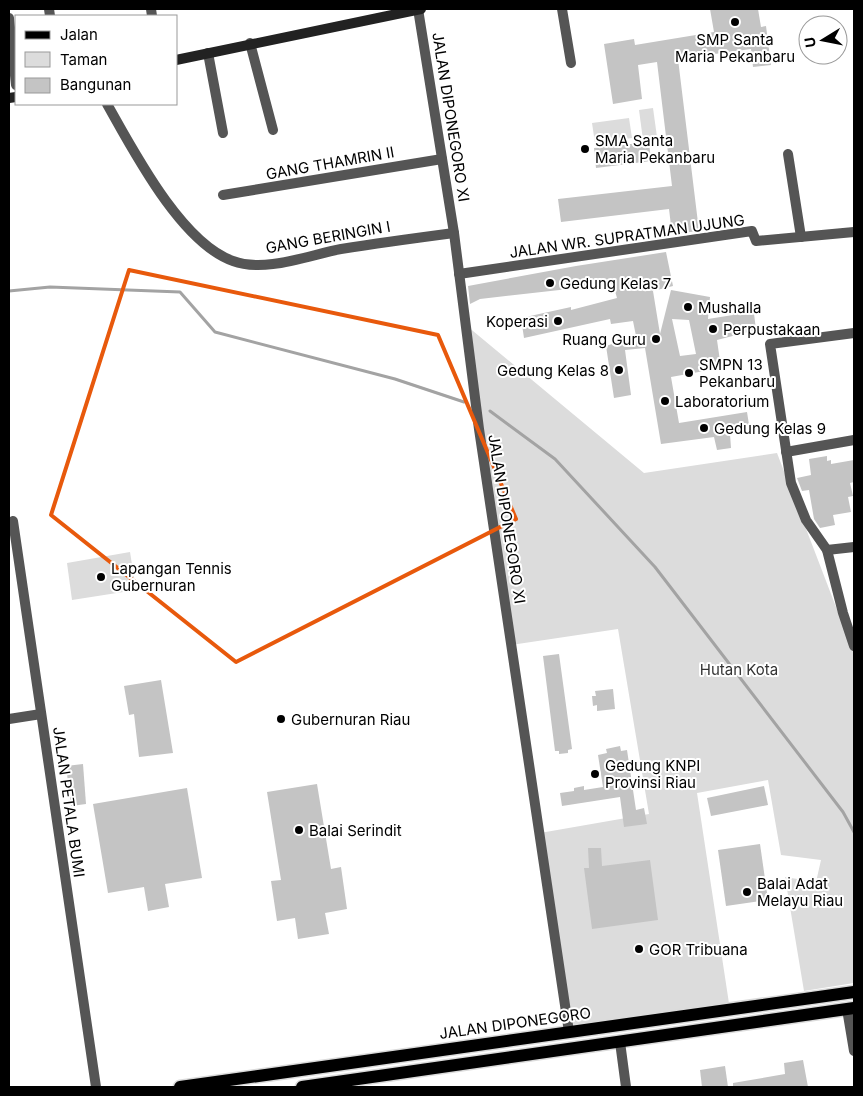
<svg xmlns="http://www.w3.org/2000/svg" width="863" height="1096" font-family="Inter,sans-serif">
	<rect width="100%" height="100%" fill="#fff"/>
	<g fill="#dcdcdc">
		<polygon points="653,108 657,137 643,140 639,110"/>
		<polygon points="629,118 632,138 595,143 592,123"/>
		<polygon points="467,326 644,473 777,453 854,654 854,983 804,991 785,877 816,882 821,860 781,855 768,780 697,793 730,1010 569,1032 540,833 649,814 618,629 511,645"/>
		<polygon points="130,552 136,590 72,600 67,563"/>
	</g>
	<g fill="none" stroke-linecap="round" stroke-linejoin="round">
		<g stroke="#a3a3a3" stroke-width="3">
			<polyline points="9,291 50,287 180,292 215,332 395,379 464,402"/>
			<polyline points="490,411 555,459 655,567 843,812 854,832"/>
		</g>
	</g>
	<g fill="#c4c4c4" fill-rule="evenodd">
		<polygon points="710,9 758,9 761,27 766,26 771,65 753,67 751,49 678,59 699,231 672,234 669,209 561,222 558,199 672,186 657,62 638,65 642,99 613,104 604,44 634,39 635,45 714,32"/>
		<polygon points="649,142 651,161 596,168 594,148"/>
		<path d="M666,252L673,286L653,291L660,334L671,290L710,297L708,319L733,315L732,309L753,305L756,330L717,340L721,368L671,377L679,423L747,412L750,431L730,434L731,448L717,450L714,437L661,444L645,348L625,350L631,395L614,398L606,346L636,336L633,321L611,324L610,319L524,338L521,318L571,307V310L617,298L613,284L480,299L470,304L468,286L576,266ZM672,319L689,320L696,354L680,356Z"/>
		<polygon points="827,456 827,461 831,460 831,464 854,460 854,482 850,483 853,496 848,497 851,512 833,515 835,525 820,528 814,519 809,490 802,491 797,478 811,475 809,459"/>
		<polygon points="559,654 572,749 568,750 568,753 559,754 559,751 555,751 543,656"/>
		<polygon points="161,680 173,753 139,757 134,714 129,715 124,686"/>
		<polygon points="613,689 615,709 597,711 597,705 593,706 592,696 596,696 595,691"/>
		<polygon points="620,746 621,751 627,750 636,810 644,808 647,824 624,827 620,797 562,806 560,793 574,791 574,788 584,786 584,790 603,787 598,755 607,753 606,749"/>
		<polygon points="83,764 86,804 71,806 66,766"/>
		<polygon points="317,784 331,869 341,867 347,909 325,913 329,934 298,939 295,918 277,921 271,881 281,880 267,792"/>
		<polygon points="764,786 768,805 711,816 707,798"/>
		<polygon points="187,788 202,878 165,884 169,907 148,911 144,887 108,893 93,804"/>
		<polygon points="760,844 768,900 726,906 718,850"/>
		<polygon points="588,848 601,848 602,866 650,860 658,920 592,929 584,868 589,868"/>
		<polygon points="803,1060 808,1087 733,1087 733,1083 785,1074 784,1063"/>
		<polygon points="725,1066 728,1087 702,1087 700,1070"/>
	</g>
	<g fill="none" stroke-linecap="round" stroke-linejoin="round">
		<defs>
			<g id="primary">
				<polyline points="180,1087 854,992"/>
				<polyline points="302,1087 854,1008"/>
			</g>
		</defs>
		<use href="#primary" stroke="#dbdbdb" stroke-width="15"/>
		<g stroke="#555" stroke-width="10">
			<polyline points="49,9 50,16"/>
			<polyline points="151,9 152,16"/>
			<polyline points="562,9 571,63"/>
			<polyline points="9,18 16,85"/>
			<polyline points="250,43 273,130"/>
			<polyline points="208,53 223,133"/>
			<path d="M107,104C133,150 181,243 233,261C265,273 309,255 341,249C379,243 416,238 454,233"/>
			<polyline points="788,154 801,237"/>
			<polyline points="223,195 442,159"/>
			<polyline points="459,274 752,231 756,241 854,232"/>
			<polyline points="854,333 770,344 791,483 806,520 827,550 843,613 854,646"/>
			<polyline points="786,452 854,440"/>
			<polyline points="13,521 96,1087"/>
			<polyline points="827,550 854,547"/>
			<polyline points="9,719 41,714"/>
			<polyline points="847,1009 854,1051"/>
			<polyline points="620,1042 626,1087"/>
		</g>
		<polyline stroke="#555" stroke-width="10" points="418,9 454,233 479,429 569,1032"/>
		<g stroke="#222" stroke-width="10">
			<polyline points="176,60 421,9"/>
			<polyline points="9,98 16,97"/>
		</g>
		<use href="#primary" stroke="#000" stroke-width="12"/>
	</g>
	<path fill="none" stroke="#e8590c" stroke-width="4" stroke-linejoin="round" d="M129,270L438,335L516,519L236,662L51,515Z"/>
	<g fill="#000" stroke="#fff" stroke-width="2">
		<circle cx="735" cy="22" r="5"/>
		<circle cx="585" cy="149" r="5"/>
		<circle cx="550" cy="283" r="5"/>
		<circle cx="688" cy="307" r="5"/>
		<circle cx="558" cy="321" r="5"/>
		<circle cx="713" cy="329" r="5"/>
		<circle cx="656" cy="339" r="5"/>
		<circle cx="619" cy="370" r="5"/>
		<circle cx="689" cy="373" r="5"/>
		<circle cx="665" cy="401" r="5"/>
		<circle cx="704" cy="428" r="5"/>
		<circle cx="101" cy="577" r="5"/>
		<circle cx="281" cy="719" r="5"/>
		<circle cx="595" cy="774" r="5"/>
		<circle cx="299" cy="830" r="5"/>
		<circle cx="747" cy="892" r="5"/>
		<circle cx="639" cy="949" r="5"/>
	</g>
	<g text-anchor="middle" dominant-baseline="central" stroke-width="4" stroke-linejoin="round" paint-order="stroke">
		<g font-size="15" fill="#000" stroke="#fff" text-anchor="start">
			<text x="735" y="39" text-anchor="middle">SMP Santa<tspan x="735" dy="17">Maria Pekanbaru</tspan></text>
			<text x="595" y="140">SMA Santa<tspan x="595" dy="17">Maria Pekanbaru</tspan></text>
			<text x="560" y="283">Gedung Kelas 7</text>
			<text x="698" y="307">Mushalla</text>
			<text x="548" y="321" text-anchor="end">Koperasi</text>
			<text x="723" y="329">Perpustakaan</text>
			<text x="646" y="339" text-anchor="end">Ruang Guru</text>
			<text x="699" y="364">SMPN 13<tspan x="699" dy="17">Pekanbaru</tspan></text>
			<text x="609" y="370" text-anchor="end">Gedung Kelas 8</text>
			<text x="675" y="401">Laboratorium</text>
			<text x="714" y="428">Gedung Kelas 9</text>
			<text x="111" y="568">Lapangan Tennis<tspan x="111" dy="17">Gubernuran</tspan></text>
			<text x="291" y="719">Gubernuran Riau</text>
			<text x="605" y="765">Gedung KNPI<tspan x="605" dy="17">Provinsi Riau</tspan></text>
			<text x="309" y="830">Balai Serindit</text>
			<text x="757" y="883">Balai Adat<tspan x="757" dy="17">Melayu Riau</tspan></text>
			<text x="649" y="949">GOR Tribuana</text>
		</g>
		<g font-size="15" fill="#000" stroke="#fff">
			<text transform="translate(451 117) rotate(81)">JALAN DIPONEGORO XI</text>
			<text transform="translate(330 163) rotate(-10)">GANG THAMRIN II</text>
			<text transform="translate(627 236) rotate(-8)">JALAN WR. SUPRATMAN UJUNG</text>
			<text transform="translate(328 237) rotate(-10)">GANG BERINGIN I</text>
			<text transform="translate(507 519) rotate(81)">JALAN DIPONEGORO XI</text>
			<text transform="translate(69 802) rotate(82)">JALAN PETALA BUMI</text>
			<text transform="translate(515 1023) rotate(-8)">JALAN DIPONEGORO</text>
		</g>
		<g font-size="15" fill="#333" stroke="#fff">
			<text x="739" y="669">Hutan Kota</text>
		</g>
	</g>
	<rect width="863" height="1096" fill="none" stroke="#000000" stroke-width="20"/>
	<rect x="15" y="15" width="162" height="90" fill="#ffffff" stroke="#999999"/>
	<rect x="25" y="31" width="25" height="8" fill="#000000" stroke="#999999"/>
	<text x="60" y="40" font-size="15" fill="#000000">Jalan</text>
	<rect x="25" y="52" width="25" height="15" fill="#dcdcdc" stroke="#999999"/>
	<text x="60" y="65" font-size="15" fill="#000000">Taman</text>
	<rect x="25" y="78" width="25" height="15" fill="#c4c4c4" stroke="#999999"/>
	<text x="60" y="90" font-size="15" fill="#000000">Bangunan</text>
	<g transform="translate(823 40) rotate(260)"><circle r="24" fill="#ffffff" stroke="#999999"/>
	<path d="M0-4L9 19L0 12L-9 19Z" fill="#000000"/>
	<text y="-8" font-size="14" font-weight="bold" text-anchor="middle" fill="#000000">U</text>
	</g>
</svg>
